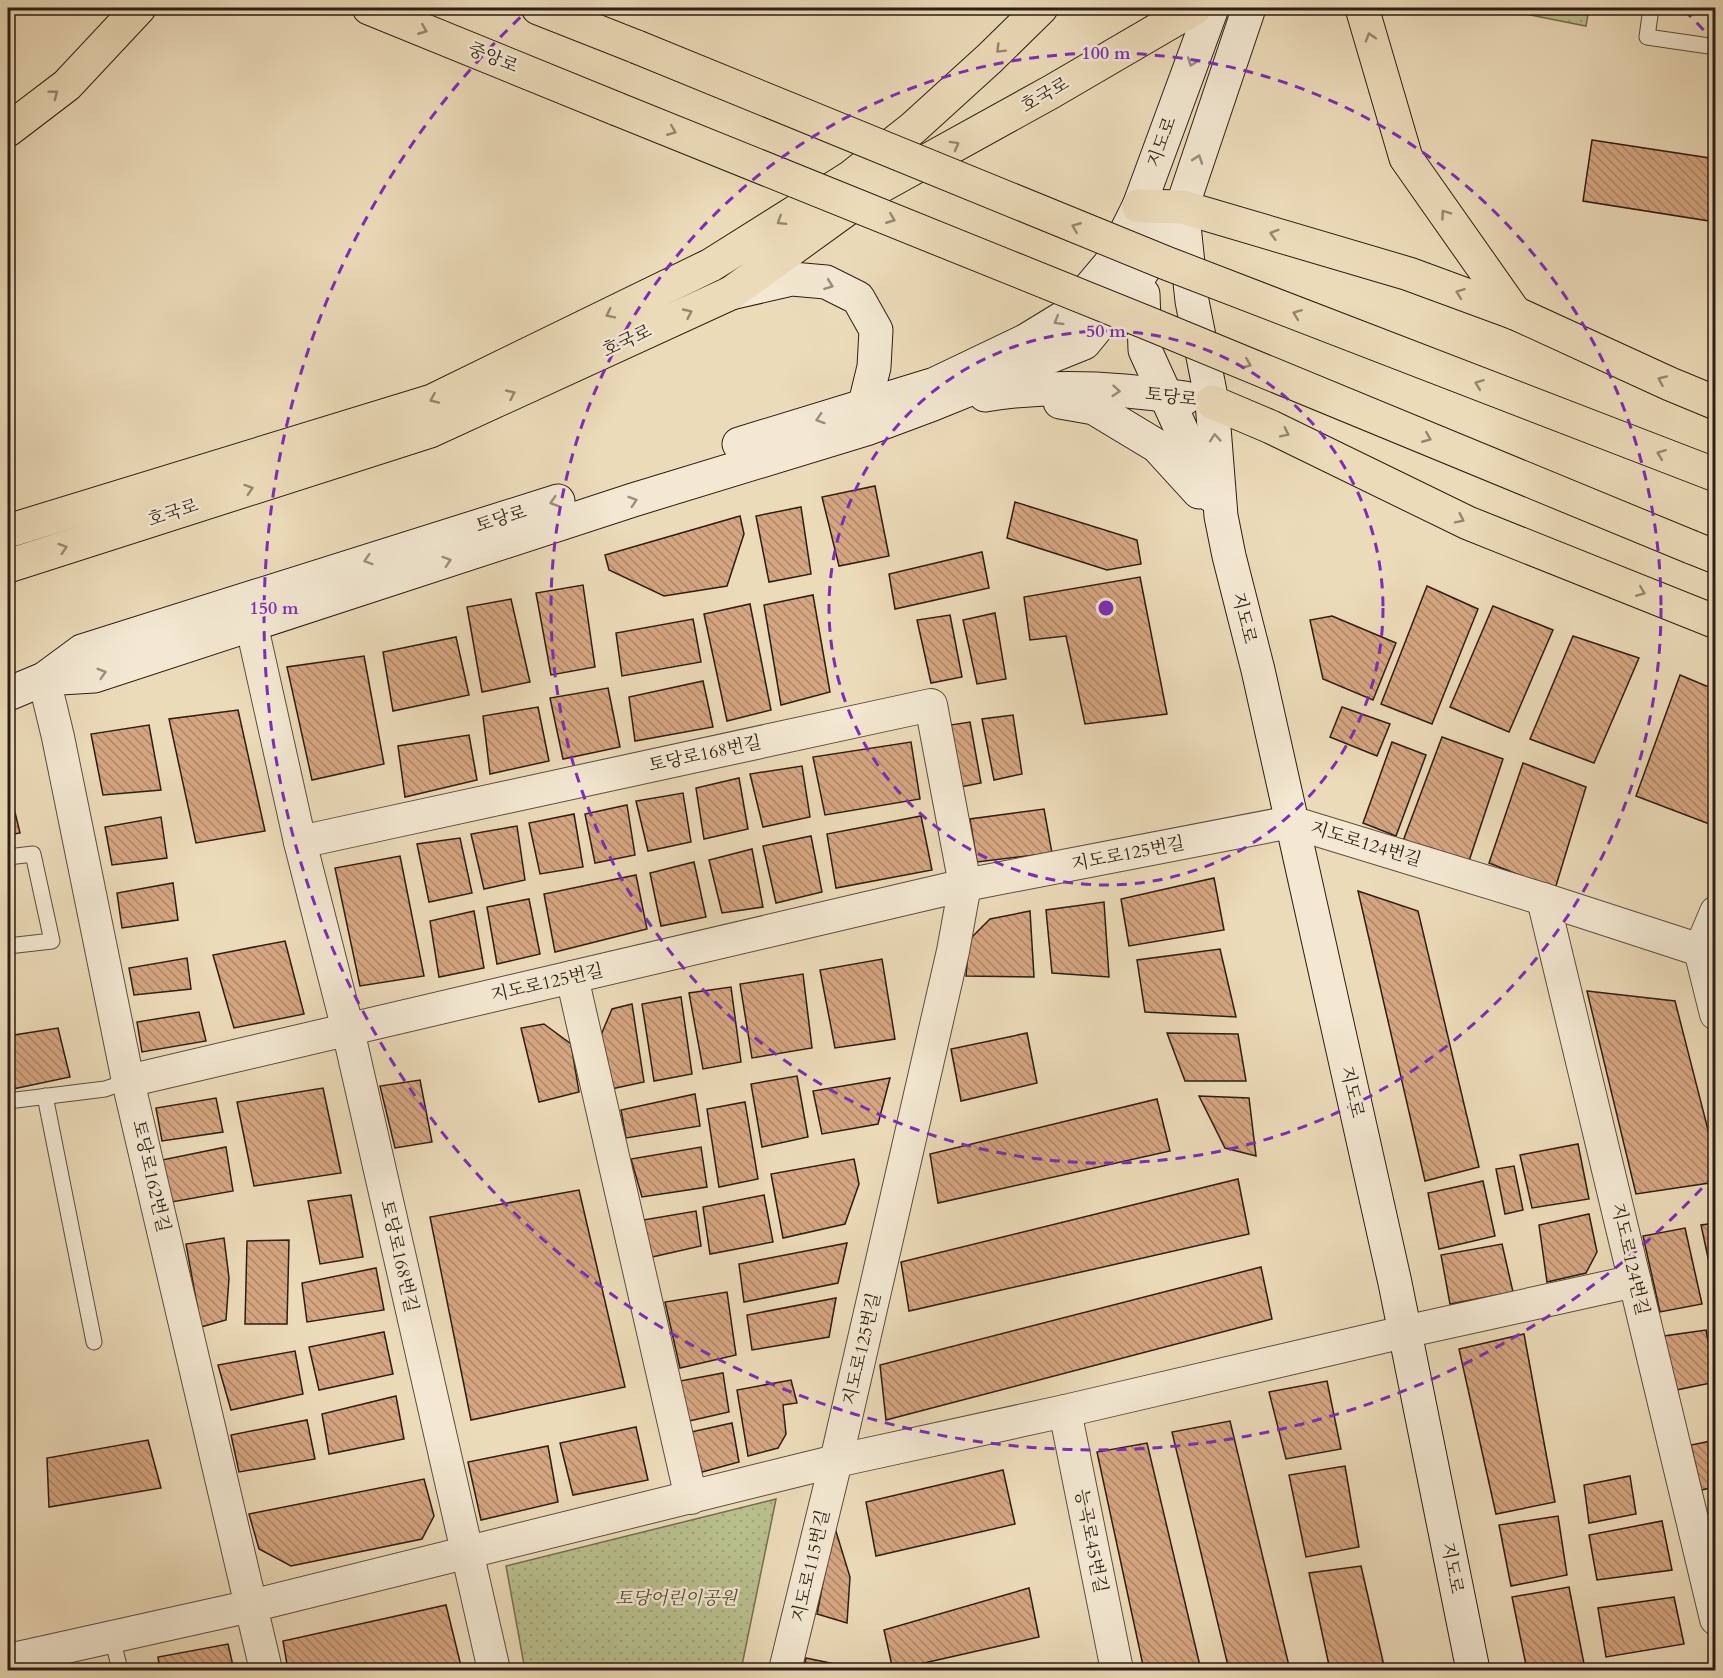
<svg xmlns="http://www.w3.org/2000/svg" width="1723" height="1678" font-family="Cardo,'Noto Serif KR',serif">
	<defs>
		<pattern id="park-dots" width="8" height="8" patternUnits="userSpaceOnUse" patternTransform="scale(1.5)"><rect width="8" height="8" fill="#b9c08e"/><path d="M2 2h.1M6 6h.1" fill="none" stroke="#9fa57a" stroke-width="1.8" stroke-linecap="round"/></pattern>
		<pattern id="building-back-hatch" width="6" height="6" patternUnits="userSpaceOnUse" patternTransform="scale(1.5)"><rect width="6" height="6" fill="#d6a681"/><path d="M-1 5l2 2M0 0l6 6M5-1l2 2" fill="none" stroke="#ae8768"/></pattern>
	</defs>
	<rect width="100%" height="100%" fill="#ecdbb9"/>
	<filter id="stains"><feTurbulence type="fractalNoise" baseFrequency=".00333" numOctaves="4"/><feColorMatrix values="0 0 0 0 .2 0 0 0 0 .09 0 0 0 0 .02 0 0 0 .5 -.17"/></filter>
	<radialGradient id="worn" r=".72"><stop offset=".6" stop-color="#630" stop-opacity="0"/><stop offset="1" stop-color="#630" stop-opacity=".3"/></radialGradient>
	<g fill="url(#park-dots)" stroke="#726f51" stroke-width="1.5">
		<polygon points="1506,8 1589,8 1586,26 1505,10"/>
		<polygon points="776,1499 741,1670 662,1670 644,1665 619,1670 525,1670 506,1566"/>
	</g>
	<g fill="url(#building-back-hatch)" stroke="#2b1e14" stroke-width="1.5">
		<polygon points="1592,140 1716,159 1716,222 1583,201"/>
		<polygon points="875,486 889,556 839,566 822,497"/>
		<polygon points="1015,502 1137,540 1141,564 1107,570 1007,538"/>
		<polygon points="801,507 811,574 769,582 756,516"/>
		<polygon points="740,516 744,534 727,586 664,596 609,570 605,555"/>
		<polygon points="982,552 989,588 895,609 889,574"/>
		<polygon points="1140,577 1167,714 1085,724 1066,636 1030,640 1024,597"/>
		<polygon points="583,585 595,667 551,675 536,593"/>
		<polygon points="1427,586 1478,609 1432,724 1381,704"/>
		<polygon points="813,595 830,692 781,705 764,605"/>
		<polygon points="511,599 530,682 482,692 467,607"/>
		<polygon points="750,604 771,710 727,721 704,614"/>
		<polygon points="1493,606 1553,630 1509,732 1450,707"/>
		<polygon points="995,613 1006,679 977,684 963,620"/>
		<polygon points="950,615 962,677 931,683 917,620"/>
		<polygon points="1332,616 1396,643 1373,700 1323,679 1310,620"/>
		<polygon points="693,619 701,662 622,676 616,633"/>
		<polygon points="1573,636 1639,658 1594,763 1530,739"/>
		<polygon points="456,637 469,695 393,711 383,652"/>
		<polygon points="364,656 384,764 312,780 287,667"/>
		<polygon points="1680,675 1716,690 1716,816 1712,825 1636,796"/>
		<polygon points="703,681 713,727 635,741 629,697"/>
		<polygon points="608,688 620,747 563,759 550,698"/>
		<polygon points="538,707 549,761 490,774 483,716"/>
		<polygon points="1342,707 1390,724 1377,756 1330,737"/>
		<polygon points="238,710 265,831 196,843 169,719"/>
		<polygon points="1013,715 1022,774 994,780 982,719"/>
		<polygon points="970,722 981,783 955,788 944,726"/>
		<polygon points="149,725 161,790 103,795 91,734"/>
		<polygon points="469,735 477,780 405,797 398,746"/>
		<polygon points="1442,737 1503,759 1468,864 1403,841"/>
		<polygon points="911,742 920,799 825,815 813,757"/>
		<polygon points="1392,742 1426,755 1396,836 1363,823"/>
		<polygon points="1523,763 1586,787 1555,889 1489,863"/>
		<polygon points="802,766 810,817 763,827 750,774"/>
		<polygon points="739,778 748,829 704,839 696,788"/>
		<polygon points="8,788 9,788 20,833 8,835"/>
		<polygon points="683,793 691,842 648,851 636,801"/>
		<polygon points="627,805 635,855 595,863 585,814"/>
		<polygon points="1044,809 1052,853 977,862 970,819"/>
		<polygon points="574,814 583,867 540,874 529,823"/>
		<polygon points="921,816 932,870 836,888 827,834"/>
		<polygon points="161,817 167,858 112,865 105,827"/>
		<polygon points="517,826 525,880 484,889 471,834"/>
		<polygon points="811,836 822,892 776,903 763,846"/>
		<polygon points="460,838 472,893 429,902 417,844"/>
		<polygon points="752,849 763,907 722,913 709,860"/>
		<polygon points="400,856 424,976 360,986 335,868"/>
		<polygon points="694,862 706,917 661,926 650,873"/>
		<polygon points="636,875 647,929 555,952 544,894"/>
		<polygon points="1214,878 1224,930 1129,946 1121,899"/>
		<polygon points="173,883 178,920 122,928 117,893"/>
		<polygon points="1358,891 1418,911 1479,1167 1425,1181"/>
		<polygon points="529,899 540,954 497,964 487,907"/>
		<polygon points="1104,902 1109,977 1052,973 1046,910"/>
		<polygon points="474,911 484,968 439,977 430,921"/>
		<polygon points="1030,911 1034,977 966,976 969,940 990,919"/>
		<polygon points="285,941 304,1014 234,1028 213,955"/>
		<polygon points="1220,949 1236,1017 1145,1012 1137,960"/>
		<polygon points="187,958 191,989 134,995 129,968"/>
		<polygon points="882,959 895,1039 835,1048 820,970"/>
		<polygon points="803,974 812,1048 752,1058 740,984"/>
		<polygon points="731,987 741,1062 703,1069 689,993"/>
		<polygon points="1587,991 1675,1001 1716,1161 1716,1182 1636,1194"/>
		<polygon points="681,997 692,1074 654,1081 642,1004"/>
		<polygon points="632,1004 644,1082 611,1089 601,1035 612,1009"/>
		<polygon points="199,1012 206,1041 142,1052 137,1022"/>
		<polygon points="544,1024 571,1044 579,1092 539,1102 521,1028"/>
		<polygon points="58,1028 70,1077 8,1090 8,1036"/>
		<polygon points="1027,1033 1037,1083 961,1101 951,1049"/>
		<polygon points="1167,1033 1238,1034 1246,1081 1185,1081"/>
		<polygon points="797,1076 808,1137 762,1147 751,1084"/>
		<polygon points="890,1078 878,1124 822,1134 813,1091"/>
		<polygon points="420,1080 432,1142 395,1148 380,1086"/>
		<polygon points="323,1088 341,1173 254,1186 237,1102"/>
		<polygon points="695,1094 700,1126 626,1138 621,1110"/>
		<polygon points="1199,1096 1249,1098 1256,1156 1225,1148"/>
		<polygon points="216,1098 223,1132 162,1141 156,1108"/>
		<polygon points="1157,1099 1170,1151 938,1203 930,1154"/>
		<polygon points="745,1102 758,1179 719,1187 707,1109"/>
		<polygon points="1578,1144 1589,1199 1532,1208 1520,1155"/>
		<polygon points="226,1147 233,1191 172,1202 162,1160"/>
		<polygon points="701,1147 707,1187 642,1197 631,1159"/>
		<polygon points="854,1159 859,1184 845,1224 783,1238 771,1174"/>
		<polygon points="1514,1166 1523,1210 1505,1214 1496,1169"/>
		<polygon points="1238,1179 1249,1234 909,1311 901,1262"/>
		<polygon points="1483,1181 1495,1236 1439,1249 1428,1193"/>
		<polygon points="579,1190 625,1387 471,1420 430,1217"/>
		<polygon points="351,1195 363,1257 320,1264 308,1201"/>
		<polygon points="764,1195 773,1242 710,1254 703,1207"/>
		<polygon points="696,1211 701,1246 652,1257 643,1220"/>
		<polygon points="1589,1214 1597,1252 1586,1273 1547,1282 1539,1225"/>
		<polygon points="1716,1223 1716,1295 1701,1225"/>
		<polygon points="1685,1228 1702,1304 1660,1312 1643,1236"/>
		<polygon points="224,1238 229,1278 226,1320 201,1327 186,1244"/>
		<polygon points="289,1240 287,1324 245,1324 247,1241"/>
		<polygon points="847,1243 838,1283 744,1302 739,1264"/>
		<polygon points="1502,1244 1513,1292 1450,1304 1441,1255"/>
		<polygon points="1261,1267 1272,1319 886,1420 880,1365"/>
		<polygon points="376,1268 384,1310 307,1322 302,1283"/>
		<polygon points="727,1292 736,1355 680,1368 665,1302"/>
		<polygon points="836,1298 829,1337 752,1350 747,1315"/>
		<polygon points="1706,1330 1716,1382 1676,1390 1664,1336"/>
		<polygon points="384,1332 393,1374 319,1390 309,1347"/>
		<polygon points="1524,1334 1555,1502 1496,1514 1459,1349"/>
		<polygon points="295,1351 303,1394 231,1410 218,1365"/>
		<polygon points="723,1373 729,1412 689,1421 680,1381"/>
		<polygon points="791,1380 797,1403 783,1405 786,1434 778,1448 748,1456 737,1390"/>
		<polygon points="1327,1381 1341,1449 1286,1459 1269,1392"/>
		<polygon points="396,1396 404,1439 329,1454 322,1414"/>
		<polygon points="307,1420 315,1459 239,1472 231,1435"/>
		<polygon points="1230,1421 1290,1670 1229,1670 1172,1432"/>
		<polygon points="732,1423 739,1462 702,1472 691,1432"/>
		<polygon points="636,1427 648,1480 573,1495 560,1443"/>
		<polygon points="148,1440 161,1488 49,1507 47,1458"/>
		<polygon points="1716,1440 1716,1487 1701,1490 1691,1445"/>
		<polygon points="1147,1443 1201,1670 1144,1670 1097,1452"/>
		<polygon points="548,1446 558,1502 481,1520 468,1462"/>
		<polygon points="1345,1466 1359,1547 1306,1557 1289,1475"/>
		<polygon points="1003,1470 1015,1524 876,1556 866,1502"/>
		<polygon points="1630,1476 1636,1514 1589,1523 1584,1485"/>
		<polygon points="424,1479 434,1516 422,1539 291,1566 259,1549 249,1514"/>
		<polygon points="1716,1512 1716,1547 1708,1513"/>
		<polygon points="1558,1516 1567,1575 1511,1586 1499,1525"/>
		<polygon points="1662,1521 1672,1570 1597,1580 1589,1535"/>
		<polygon points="834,1525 850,1577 847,1623 817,1614"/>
		<polygon points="1361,1566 1385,1670 1330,1670 1309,1573"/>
		<polygon points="1569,1587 1584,1664 1548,1670 1527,1670 1512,1597"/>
		<polygon points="1029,1588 1039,1637 893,1670 884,1630"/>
		<polygon points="1674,1597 1684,1644 1606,1657 1598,1608"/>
		<polygon points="446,1605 462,1670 288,1670 283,1641"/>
		<polygon points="228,1644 234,1670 160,1670 158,1657"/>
		<polygon points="806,1658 864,1670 803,1670"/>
		<polygon points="1689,1667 1690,1670 1666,1670"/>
	</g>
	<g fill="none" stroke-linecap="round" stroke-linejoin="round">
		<defs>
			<g id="lane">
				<polyline points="1651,8 1647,37 1716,47"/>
				<polyline points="8,857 33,854 52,941 8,946"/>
				<polyline points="45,1096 94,1342"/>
				<polyline points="8,1101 105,1089 128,1081"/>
				<polyline points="112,1637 120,1670"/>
			</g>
			<g id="street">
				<polyline points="246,600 300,842 348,1030 494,1670"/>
				<polyline points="44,679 58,737 128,1081 266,1670"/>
				<polyline points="300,842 931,705 965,885 953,951 836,1461 785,1670"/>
				<polyline points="1543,899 1716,1619"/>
				<polyline points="1716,912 1700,950 1716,1014"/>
				<polyline points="572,977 691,1498"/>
				<polyline points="128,1081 965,885 1291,822 1543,899 1700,950"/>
				<polyline points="1065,1411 1117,1670"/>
				<polyline points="8,1660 251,1606 836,1461 1065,1411 1404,1332 1635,1281"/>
			</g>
			<g id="secondary">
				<polyline points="1249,8 1182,207 1192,301 1212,402 1221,516 1229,556 1258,670 1395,1283 1473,1670"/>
				<polyline points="1140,228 1139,206 1212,8"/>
				<polyline points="731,293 792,279 826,282 858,298 876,330 874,367 865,404"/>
				<polyline points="1143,294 1145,350 1211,495"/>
				<path d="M985,395C1051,384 1119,388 1185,398"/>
				<polyline points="1060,402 1094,408 1157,446 1199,492"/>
				<polyline points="739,444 935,384 1025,341 1066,316 1110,264 1139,206"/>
				<polyline points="44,679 94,676 633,500 866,429 933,404 1084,343 1142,272 1182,207"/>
				<polyline points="8,694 44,679 82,651 558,501"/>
			</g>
			<g id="primary">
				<polyline points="369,8 617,109"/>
				<polyline points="538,8 637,47"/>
				<polyline points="1362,8 1406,158 1515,313"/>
				<polyline points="1139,206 1182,207 1409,274 1515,313 1670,384 1716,403"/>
				<polyline points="1212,402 1271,427 1468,523 1716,622"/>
				<polyline points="8,531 432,401 711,265 851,177 913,128 990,58 1041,8"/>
				<polyline points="1691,547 1716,557"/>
				<polyline points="8,566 430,431 731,293 872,191 1051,92 1195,8"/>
			</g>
			<polyline id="highway" points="8,130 67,85 139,8"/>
		</defs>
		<use href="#lane" stroke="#5b4d3d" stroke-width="17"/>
		<use href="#street" stroke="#5b4d3d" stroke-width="34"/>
		<use href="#secondary" stroke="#2b1e14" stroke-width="35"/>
		<use href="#primary" stroke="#2b1e14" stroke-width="35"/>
		<use href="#highway" stroke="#2b1e14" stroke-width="35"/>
		<use href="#lane" stroke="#f3e8d2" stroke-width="15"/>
		<use href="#street" stroke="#f3e8d2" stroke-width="32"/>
		<use href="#secondary" stroke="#f3e8d2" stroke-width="33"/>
		<use href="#primary" stroke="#ecdbb9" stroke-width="33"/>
		<use href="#highway" stroke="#ecdbb9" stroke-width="33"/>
		<defs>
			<g id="primary-bridge">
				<polyline points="637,47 1166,263 1716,475"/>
				<polyline points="617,109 1150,324 1691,547"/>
			</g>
		</defs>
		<use href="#primary-bridge" stroke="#2b1e14" stroke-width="35" stroke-linecap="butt"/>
		<use href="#primary-bridge" stroke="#ecdbb9" stroke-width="33"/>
	</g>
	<defs><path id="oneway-chevron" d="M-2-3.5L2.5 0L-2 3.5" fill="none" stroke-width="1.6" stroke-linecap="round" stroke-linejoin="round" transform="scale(1.5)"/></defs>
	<g stroke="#95866f">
		<use href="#oneway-chevron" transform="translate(423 30) rotate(22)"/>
		<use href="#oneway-chevron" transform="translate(1370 37) rotate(-107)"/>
		<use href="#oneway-chevron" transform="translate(1000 49) rotate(135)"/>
		<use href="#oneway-chevron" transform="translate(54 94) rotate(-37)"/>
		<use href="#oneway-chevron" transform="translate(672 131) rotate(22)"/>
		<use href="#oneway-chevron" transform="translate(955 145) rotate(-29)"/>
		<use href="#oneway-chevron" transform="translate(1445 214) rotate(-125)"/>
		<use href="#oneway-chevron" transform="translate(891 219) rotate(22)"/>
		<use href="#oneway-chevron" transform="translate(781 221) rotate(148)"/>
		<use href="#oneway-chevron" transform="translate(1076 227) rotate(-158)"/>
		<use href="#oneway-chevron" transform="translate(1274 234) rotate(-164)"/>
		<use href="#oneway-chevron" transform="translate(1460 293) rotate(-160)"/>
		<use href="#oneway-chevron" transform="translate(688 313) rotate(-25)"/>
		<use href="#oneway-chevron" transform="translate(610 314) rotate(154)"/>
		<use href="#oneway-chevron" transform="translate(1297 314) rotate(-159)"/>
		<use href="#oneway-chevron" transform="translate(1247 364) rotate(22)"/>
		<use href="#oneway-chevron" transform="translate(1662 380) rotate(-156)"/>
		<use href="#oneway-chevron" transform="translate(1479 384) rotate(-159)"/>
		<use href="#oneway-chevron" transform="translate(511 394) rotate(-25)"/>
		<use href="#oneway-chevron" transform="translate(434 399) rotate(157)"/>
		<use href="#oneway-chevron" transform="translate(1285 433) rotate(26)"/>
		<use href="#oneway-chevron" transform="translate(1427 438) rotate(22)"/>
		<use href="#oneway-chevron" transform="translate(1661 454) rotate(-159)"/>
		<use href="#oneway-chevron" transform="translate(249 489) rotate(-18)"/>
		<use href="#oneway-chevron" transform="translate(1460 519) rotate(26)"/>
		<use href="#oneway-chevron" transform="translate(63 548) rotate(-18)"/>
		<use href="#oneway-chevron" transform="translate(1641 592) rotate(22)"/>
	</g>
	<g stroke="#998d7c">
		<use href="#oneway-chevron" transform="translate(1192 62) rotate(110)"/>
		<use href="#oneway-chevron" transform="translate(1198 159) rotate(-71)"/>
		<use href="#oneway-chevron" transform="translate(829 285) rotate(20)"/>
		<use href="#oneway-chevron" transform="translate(1058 321) rotate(149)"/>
		<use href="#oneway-chevron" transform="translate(1116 391) rotate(5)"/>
		<use href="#oneway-chevron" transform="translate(820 419) rotate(162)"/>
		<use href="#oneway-chevron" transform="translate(1215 438) rotate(-94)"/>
		<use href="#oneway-chevron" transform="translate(633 501) rotate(-18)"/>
		<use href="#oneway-chevron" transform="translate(554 502) rotate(163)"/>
		<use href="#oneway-chevron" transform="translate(368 560) rotate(163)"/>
		<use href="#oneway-chevron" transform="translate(447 561) rotate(-18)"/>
		<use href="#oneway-chevron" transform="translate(102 673) rotate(-17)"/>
	</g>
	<g fill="none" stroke="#7b2cbf" stroke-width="3" stroke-dasharray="10 8">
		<circle cx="1106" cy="608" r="277"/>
		<circle cx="1106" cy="608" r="555"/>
		<path d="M1714 1175A832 832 0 1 1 528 10M1684 10A832 832 0 0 1 1714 41"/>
	</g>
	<g text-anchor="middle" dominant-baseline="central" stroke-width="5" stroke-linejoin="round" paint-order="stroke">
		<g font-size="18" fill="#2b1e14" stroke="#f3e8d2">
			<text transform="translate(493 58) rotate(22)">중앙로</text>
			<text transform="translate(1045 95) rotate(-30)">호국로</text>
			<text transform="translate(1162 142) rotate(-70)">지도로</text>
			<text transform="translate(627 341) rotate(-25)">호국로</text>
			<text transform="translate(1171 397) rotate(7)">토당로</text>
			<text transform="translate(173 513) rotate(-18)">호국로</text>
			<text transform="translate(501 519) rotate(-17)">토당로</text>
			<text transform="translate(1244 618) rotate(76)">지도로</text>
			<text transform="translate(705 754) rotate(-12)">토당로168번길</text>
			<text transform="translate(1366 844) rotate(17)">지도로124번길</text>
			<text transform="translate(1128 854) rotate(-11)">지도로125번길</text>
			<text transform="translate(547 983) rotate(-13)">지도로125번길</text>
			<text transform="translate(1352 1092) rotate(77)">지도로</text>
			<text transform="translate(151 1176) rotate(77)">토당로162번길</text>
			<text transform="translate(399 1256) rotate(77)">토당로168번길</text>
			<text transform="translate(1630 1259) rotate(77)">지도로124번길</text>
			<text transform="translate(862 1349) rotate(-77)">지도로125번길</text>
			<text transform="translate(1091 1541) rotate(79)">능곡로45번길</text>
			<text transform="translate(811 1566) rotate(-77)">지도로115번길</text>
			<text transform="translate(1452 1568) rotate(79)">지도로</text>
		</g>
		<g font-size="18" font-style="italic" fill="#564f39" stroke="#f3e8d2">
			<text x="676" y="1598">토당어린이공원</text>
		</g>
	</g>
	<circle cx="1106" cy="608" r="9" fill="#7b2cbf" stroke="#f3e8d2" stroke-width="3"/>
	<g font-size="18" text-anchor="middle" font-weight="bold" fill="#7b2cbf" stroke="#f3e8d2" stroke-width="5" stroke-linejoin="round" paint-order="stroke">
		<text x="1106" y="59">100 m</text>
		<text x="1106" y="337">50 m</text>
		<text x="274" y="614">150 m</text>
	</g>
	<rect width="1723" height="1678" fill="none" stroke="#ecdbb9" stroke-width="30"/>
	<rect x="9" y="9" width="1705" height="1660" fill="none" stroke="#2b1e14" stroke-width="3"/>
	<rect x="15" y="15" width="1693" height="1648" fill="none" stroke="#2b1e14" stroke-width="1.5"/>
	<rect width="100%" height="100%" filter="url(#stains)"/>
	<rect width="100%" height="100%" fill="url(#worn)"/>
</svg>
